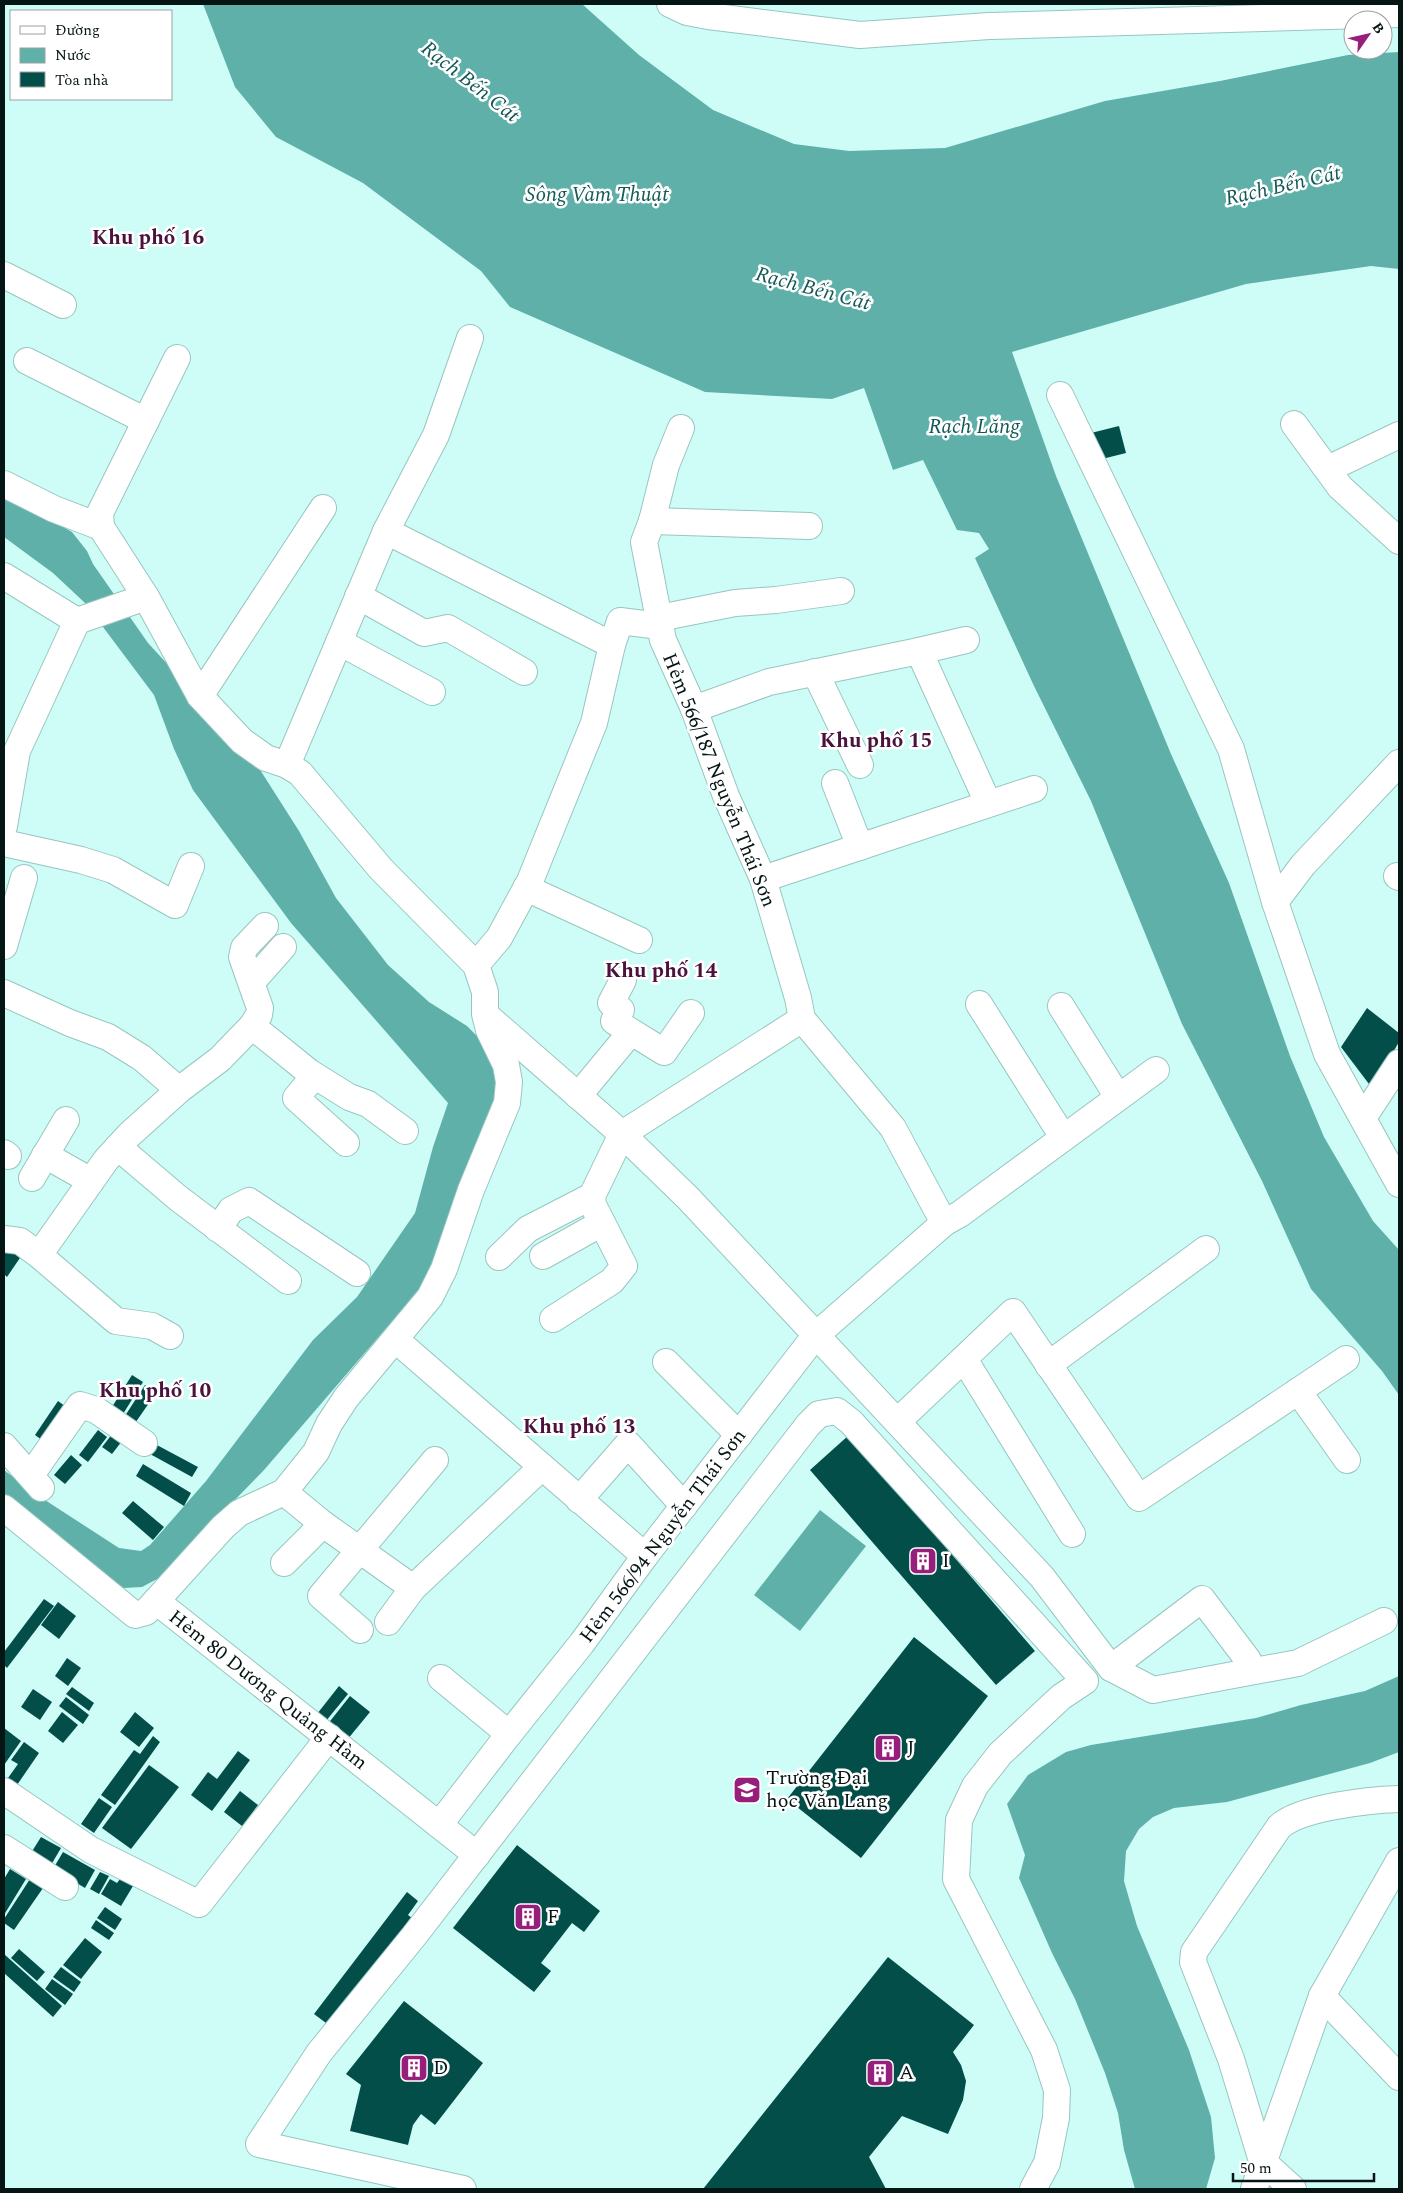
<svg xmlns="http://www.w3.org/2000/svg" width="1403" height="2193" font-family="Spectral,serif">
	<rect width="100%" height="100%" fill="#cefdf8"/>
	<g fill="#5eb0a9">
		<polygon points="203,4 582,4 639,55 713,110 794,144 849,151 945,148 1105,101 1220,81 1348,55 1399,52 1399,269 1371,266 1246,284 1012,352 1056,476 1171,754 1229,883 1290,1056 1324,1137 1373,1221 1399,1250 1399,1395 1382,1371 1311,1289 1262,1181 1182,1024 1091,801 1034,686 975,558 989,549 979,533 957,530 923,460 893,470 864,388 832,399 705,392 510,307 481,271 363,183 276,137 235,87"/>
		<polygon points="4,493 72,532 87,551 93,564 148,643 250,754 299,831 336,898 388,965 429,1002 467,1026 481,1040 496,1074 494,1114 425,1283 264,1470 159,1578 142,1587 124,1588 91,1567 4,1499 4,1470 31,1491 119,1548 141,1551 150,1545 206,1481 313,1340 357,1297 415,1213 433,1147 448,1103 291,923 193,790 174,749 154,695 85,603 53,573 4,537"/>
		<polygon points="820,1510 866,1546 800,1631 754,1595"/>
		<polygon points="1399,1676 1399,1752 1370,1763 1227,1802 1174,1808 1153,1817 1139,1829 1126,1851 1124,1881 1137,1926 1189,2050 1211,2117 1215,2158 1206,2189 1135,2189 1124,2150 1118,2113 1105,2073 1075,1999 1052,1953 1019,1878 1025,1855 1007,1804 1028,1775 1066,1752 1091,1745 1256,1718 1301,1705 1365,1691"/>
	</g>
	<g fill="#044e4a">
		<polygon points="1119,426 1126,453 1098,460 1091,433"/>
		<polygon points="1367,1008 1399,1033 1399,1042 1372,1088 1341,1047"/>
		<polygon points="14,1245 24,1252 7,1277 4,1274 4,1250 9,1253"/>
		<polygon points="132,1375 143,1382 118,1422 107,1415"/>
		<polygon points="145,1385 156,1393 131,1429 121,1422"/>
		<polygon points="58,1401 69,1409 46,1443 35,1435"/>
		<polygon points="98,1430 107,1437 88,1462 79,1455"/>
		<polygon points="113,1433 122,1441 112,1454 102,1447"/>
		<polygon points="849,1435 1035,1651 996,1685 810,1470"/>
		<polygon points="155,1444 198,1467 192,1477 150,1454"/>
		<polygon points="71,1455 82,1465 65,1484 54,1475"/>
		<polygon points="143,1464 191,1493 184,1506 136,1476"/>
		<polygon points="133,1501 164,1527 153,1540 122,1513"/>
		<polygon points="44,1599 54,1606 7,1668 4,1665 4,1652"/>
		<polygon points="58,1602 76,1616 59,1639 41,1625"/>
		<polygon points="914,1637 988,1696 861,1858 787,1799"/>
		<polygon points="67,1658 81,1668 68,1686 55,1676"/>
		<polygon points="339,1686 348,1694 326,1721 317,1714"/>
		<polygon points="72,1687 94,1703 89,1711 66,1694"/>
		<polygon points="33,1689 52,1702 40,1720 21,1707"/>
		<polygon points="350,1696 370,1712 347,1740 327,1725"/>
		<polygon points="66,1697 89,1715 83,1724 59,1706"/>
		<polygon points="62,1712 78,1725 63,1743 48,1731"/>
		<polygon points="135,1712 154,1728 139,1747 120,1732"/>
		<polygon points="4,1728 21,1741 4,1765"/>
		<polygon points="153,1736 160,1742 115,1805 101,1795 134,1750 140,1754"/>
		<polygon points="24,1742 39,1753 17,1785 8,1778 18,1764 11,1760"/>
		<polygon points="238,1751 250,1760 212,1811 191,1795 208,1772 217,1779"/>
		<polygon points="149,1765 179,1787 131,1849 102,1828"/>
		<polygon points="240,1791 258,1805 242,1826 224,1812"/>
		<polygon points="99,1798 112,1807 94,1833 81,1824"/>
		<polygon points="41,1837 61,1848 51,1865 31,1853"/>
		<polygon points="517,1845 600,1911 584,1932 572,1923 541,1963 551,1971 534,1992 453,1928"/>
		<polygon points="63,1852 95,1870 85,1888 53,1869"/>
		<polygon points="10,1869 26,1879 4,1915 4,1879"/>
		<polygon points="100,1872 109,1876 99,1894 90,1889"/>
		<polygon points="30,1879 43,1888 14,1930 4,1923 4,1919"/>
		<polygon points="110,1879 117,1883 120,1879 133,1886 121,1906 101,1894"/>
		<polygon points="407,1892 418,1901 408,1915 412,1918 330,2026 314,2014"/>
		<polygon points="105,1907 122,1919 115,1930 97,1918"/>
		<polygon points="96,1920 114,1933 109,1940 91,1928"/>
		<polygon points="85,1938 102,1952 81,1979 63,1965"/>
		<polygon points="19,1949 45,1972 37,1981 11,1958"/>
		<polygon points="4,1954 62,2006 53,2017 4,1973"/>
		<polygon points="888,1957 974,2025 953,2052 961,2065 966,2081 963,2100 948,2134 902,2116 869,2157 886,2189 703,2189"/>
		<polygon points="61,1967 81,1982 74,1992 53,1977"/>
		<polygon points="52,1979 73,1994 65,2005 45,1989"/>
		<polygon points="404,2001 483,2063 435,2125 421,2114 413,2125 408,2145 350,2131 361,2085 346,2074"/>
	</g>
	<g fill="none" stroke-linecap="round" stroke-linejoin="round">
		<defs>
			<g id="minor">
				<polyline points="670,4 687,12 708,16 860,35 989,26 1399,14"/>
				<polyline points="4,275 63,305"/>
				<polyline points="27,361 146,421"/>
				<polyline points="1060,395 1231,749 1275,902"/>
				<polyline points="1294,424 1340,487 1399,541"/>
				<polyline points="681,428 666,465 652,521 644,542 663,640 694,709 726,796 763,879 798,998 802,1019 893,1128 944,1223"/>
				<polyline points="1328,469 1399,435"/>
				<polyline points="4,484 54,509 101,527"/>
				<polyline points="652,521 809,526"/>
				<polyline points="386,531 612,645"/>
				<polyline points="4,576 77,621"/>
				<polyline points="358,596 424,633 448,628 524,672"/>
				<polyline points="659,618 735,603 776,600 841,591"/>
				<polyline points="77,621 146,597"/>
				<polyline points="339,642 432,692"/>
				<polyline points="919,651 966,640"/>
				<polyline points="815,672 860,765"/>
				<polyline points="200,696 323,508"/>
				<polyline points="694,709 769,682 919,651 988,803"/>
				<polyline points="1399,763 1303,865 1275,902 1327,1054 1399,1184"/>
				<polyline points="287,765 386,531 436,435 470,338"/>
				<polyline points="835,783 860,847"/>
				<polyline points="4,826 17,751 77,621"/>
				<polyline points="4,843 81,860 113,870 175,905 191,866"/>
				<polyline points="1397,876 1399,877"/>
				<polyline points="763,879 1034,789"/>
				<polyline points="526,888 639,940"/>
				<polyline points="4,946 24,878"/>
				<polyline points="476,965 499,938 530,881 594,723 612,645 620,621 660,626"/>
				<polyline points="623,980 611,1003 621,1010 614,1021 664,1052 691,1013"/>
				<polyline points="252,982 283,947"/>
				<polyline points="4,993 70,1023 108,1037 142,1058 179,1090 220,1059 252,1026 309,1072 349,1097 368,1104 405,1131"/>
				<polyline points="979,1004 1063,1137"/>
				<polyline points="1061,1006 1118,1097"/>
				<polyline points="487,1016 622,1134 688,1198 1042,1577 1111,1668 1153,1690 1298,1663 1384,1621"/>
				<polyline points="252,1026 259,1015 260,1008 242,957 244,948 265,926"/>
				<polyline points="314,1076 296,1098 346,1143"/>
				<polyline points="578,1096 631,1032"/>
				<polyline points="1363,1118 1399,1063"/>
				<polyline points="118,1147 178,1198 288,1281"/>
				<polyline points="4,1153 8,1156"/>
				<polyline points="45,1155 91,1181"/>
				<polyline points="32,1178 66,1120"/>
				<polyline points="218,1229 231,1210 249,1201 357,1273"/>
				<polyline points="4,1239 20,1241 39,1255 106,1160 129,1135 179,1090"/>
				<polyline points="39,1255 116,1321 152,1326 170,1336"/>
				<polyline points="543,1256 602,1223"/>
				<polyline points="499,1257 528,1229 592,1196"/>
				<polyline points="553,1319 612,1281 624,1266 593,1205 592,1196 622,1134 802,1019"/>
				<polyline points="396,1340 645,1556"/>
				<polyline points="964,1359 1072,1534"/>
				<polyline points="666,1362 739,1435"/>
				<polyline points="1048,1365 1206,1249"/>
				<polyline points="1298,1391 1347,1460"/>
				<polyline points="898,1421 1013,1312 1139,1498 1346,1359"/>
				<polyline points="4,1446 41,1488"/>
				<polyline points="31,1475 80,1405 96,1410 144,1443"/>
				<polyline points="284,1492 323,1524 413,1588"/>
				<polyline points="579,1500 628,1444 684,1506"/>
				<polyline points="4,1508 135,1615 146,1612 223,1527 239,1513 284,1492 316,1452 329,1424 346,1398 430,1297 444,1269 471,1190 507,1103 509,1082 506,1065 489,1030 485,1014 485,992 476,965 381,869 300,773 287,765 266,758 242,741 200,696 146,597 101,527 100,513 177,358"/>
				<polyline points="284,1563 323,1524"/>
				<polyline points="156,1601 477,1855"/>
				<polyline points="388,1622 413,1588 542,1467"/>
				<polyline points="360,1630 321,1596 435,1460"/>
				<polyline points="1111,1668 1202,1599 1248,1660"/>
				<polyline points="509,1734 582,1643 645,1556 815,1336 944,1223 960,1214 1156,1070"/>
				<polyline points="4,1791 91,1850 199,1904 329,1737"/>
				<polyline points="439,1825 509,1734 441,1678"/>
				<polyline points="4,1848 65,1887"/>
				<polyline points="1322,1996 1399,2077"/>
				<path d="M1262,2161L1231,2059L1193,1962L1194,1952L1279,1827C1300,1807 1370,1800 1399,1799"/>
				<polyline points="1262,2161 1293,2189"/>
				<polyline points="463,2189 259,2144 319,2053 414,1936 808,1425 819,1414 837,1411 851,1422 1085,1681 1061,1697 1000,1754 975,1786 959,1820 956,1879 1044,2050 1057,2090 1056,2118 1047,2163 1033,2189"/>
				<polyline points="1254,2189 1322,1996 1399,1861"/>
			</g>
		</defs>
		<use href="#minor" stroke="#98c5c0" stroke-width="28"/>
		<use href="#minor" stroke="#fff" stroke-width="26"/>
	</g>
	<defs>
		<symbol id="building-square" viewBox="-11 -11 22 22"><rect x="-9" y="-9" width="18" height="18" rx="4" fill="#961f7b" stroke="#fff"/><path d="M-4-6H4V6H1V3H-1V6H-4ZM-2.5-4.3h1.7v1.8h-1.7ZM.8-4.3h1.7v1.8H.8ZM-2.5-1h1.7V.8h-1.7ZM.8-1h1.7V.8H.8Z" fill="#fff"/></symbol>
		<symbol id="university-square" viewBox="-11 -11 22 22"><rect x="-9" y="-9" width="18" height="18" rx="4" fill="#961f7b" stroke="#fff"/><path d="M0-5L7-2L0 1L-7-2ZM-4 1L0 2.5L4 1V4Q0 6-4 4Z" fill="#fff"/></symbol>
	</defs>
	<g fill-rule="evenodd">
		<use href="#building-square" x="907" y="1545" width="32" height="32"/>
		<use href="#building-square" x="872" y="1732" width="32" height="32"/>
		<use href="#university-square" x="731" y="1774" width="32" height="32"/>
		<use href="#building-square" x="512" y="1901" width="32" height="32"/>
		<use href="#building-square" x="398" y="2052" width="32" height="32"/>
		<use href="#building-square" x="864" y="2057" width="32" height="32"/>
	</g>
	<g text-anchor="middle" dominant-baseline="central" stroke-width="5" stroke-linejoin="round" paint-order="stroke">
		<g font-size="20" fill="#051514" stroke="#fff">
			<text transform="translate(719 780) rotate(68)">Hẻm 566/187 Nguyễn Thái Sơn</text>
			<text transform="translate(663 1536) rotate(-53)">Hẻm 566/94 Nguyễn Thái Sơn</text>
			<text transform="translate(268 1690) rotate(38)">Hẻm 80 Dương Quảng Hàm</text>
		</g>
		<g font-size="20" fill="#051514" stroke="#fff" text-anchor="start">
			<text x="942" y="1561">I</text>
			<text x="907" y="1748">J</text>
			<text x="766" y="1778">Trường Đại<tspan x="766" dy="23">học Văn Lang</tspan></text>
			<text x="547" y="1917">F</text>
			<text x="433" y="2068">D</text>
			<text x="899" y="2073">A</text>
		</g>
		<g font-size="21" font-style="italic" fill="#135955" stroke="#fff">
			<text transform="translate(470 82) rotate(38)">Rạch Bến Cát</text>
			<text transform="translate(1283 186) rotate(-13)">Rạch Bến Cát</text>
			<text x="597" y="195">Sông Vàm Thuật</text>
			<text transform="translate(813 289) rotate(15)">Rạch Bến Cát</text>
			<text x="974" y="427">Rạch Lăng</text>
		</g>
		<g font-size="21" font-weight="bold" fill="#4a123c" stroke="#fff">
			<text x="148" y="238">Khu phố 16</text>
			<text x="876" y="741">Khu phố 15</text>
			<text x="661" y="971">Khu phố 14</text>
			<text x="155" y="1391">Khu phố 10</text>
			<text x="579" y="1427">Khu phố 13</text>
		</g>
	</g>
	<rect width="1403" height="2193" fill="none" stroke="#051514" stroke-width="10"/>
	<rect x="10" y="10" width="162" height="90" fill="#ffffff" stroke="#9ba1a1"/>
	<rect x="20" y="26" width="25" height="8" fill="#ffffff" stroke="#9ba1a1"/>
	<text x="55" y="35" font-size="15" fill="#051514">Đường</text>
	<rect x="20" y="48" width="25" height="15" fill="#5eb0a9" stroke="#9ba1a1"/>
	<text x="55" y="60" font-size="15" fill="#051514">Nước</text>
	<rect x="20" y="72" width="25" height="15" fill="#044e4a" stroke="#9ba1a1"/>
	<text x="55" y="85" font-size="15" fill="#051514">Tòa nhà</text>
	<g transform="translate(1368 35) rotate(56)"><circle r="24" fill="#ffffff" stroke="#9ba1a1"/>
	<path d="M0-4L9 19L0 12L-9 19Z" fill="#961f7b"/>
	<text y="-8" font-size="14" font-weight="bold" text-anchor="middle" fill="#051514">B</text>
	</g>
	<path d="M1233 2173v8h141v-8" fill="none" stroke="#051514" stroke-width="2.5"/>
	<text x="1240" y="2173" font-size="15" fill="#051514" stroke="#ffffff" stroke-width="4" paint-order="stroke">50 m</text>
</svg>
